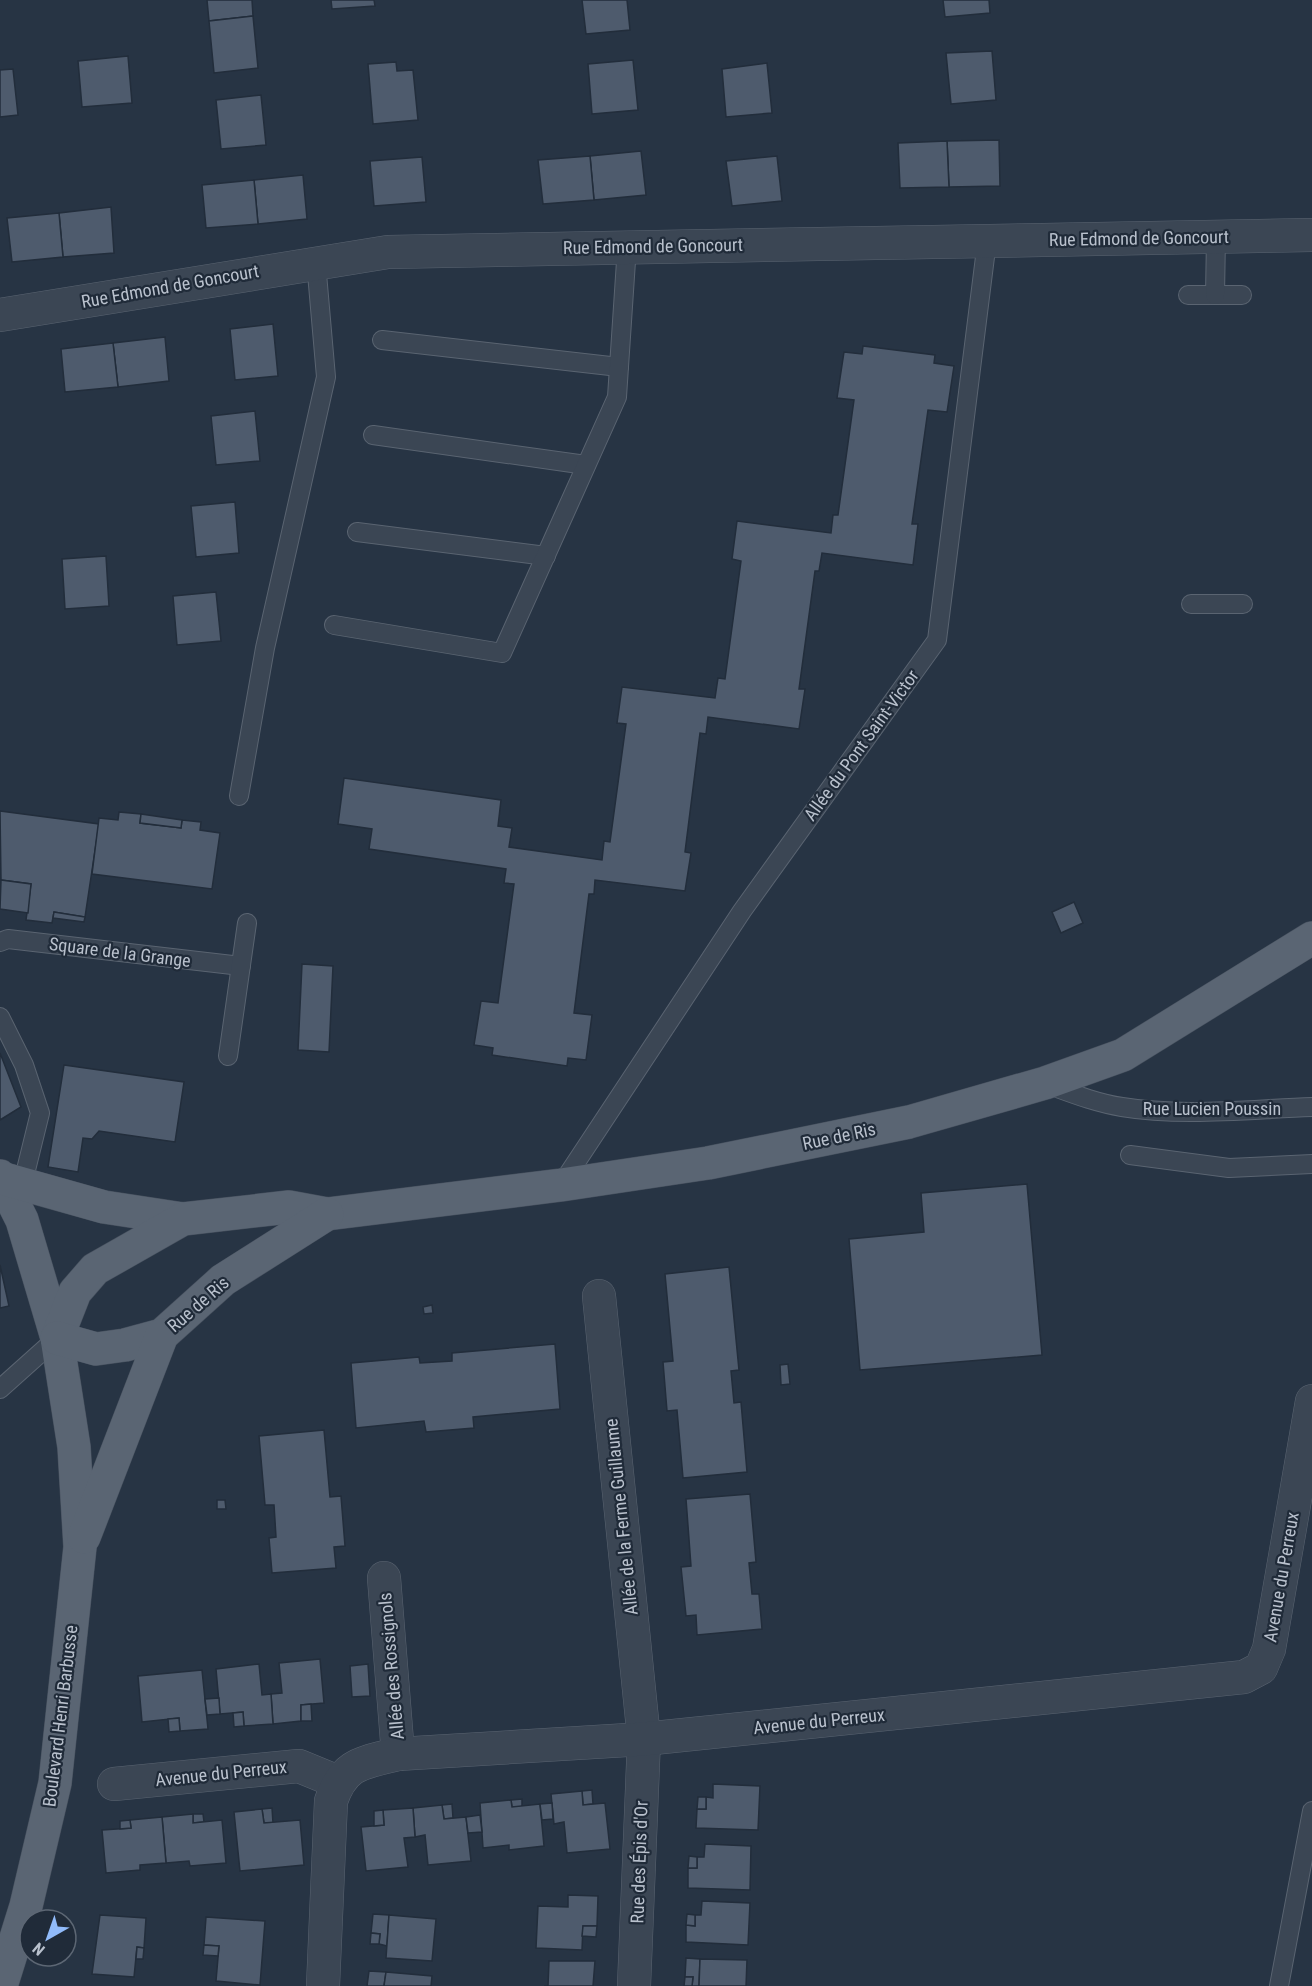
<svg xmlns="http://www.w3.org/2000/svg" width="1312" height="1986" font-family="'Roboto Condensed',sans-serif">
	<rect width="100%" height="100%" fill="#273444"/>
	<g fill="#4e5b6d" stroke="#222d3b" stroke-width="1.5">
		<polygon points="207,0 252,0 253,16 209,21"/>
		<polygon points="331,0 374,0 375,6 332,9"/>
		<polygon points="582,0 627,0 630,30 586,34"/>
		<polygon points="943,0 989,0 990,13 945,17"/>
		<polygon points="253,16 258,68 214,73 209,21"/>
		<polygon points="992,51 996,100 951,104 946,53"/>
		<polygon points="128,56 132,103 82,107 78,61"/>
		<polygon points="633,60 638,110 592,114 588,64"/>
		<polygon points="396,62 397,71 413,70 418,120 373,124 368,64"/>
		<polygon points="767,63 772,113 726,117 722,69"/>
		<polygon points="13,69 18,115 0,117 0,70"/>
		<polygon points="261,95 266,145 221,149 216,100"/>
		<polygon points="999,140 1000,186 949,187 947,141"/>
		<polygon points="947,141 949,187 900,188 898,143"/>
		<polygon points="641,151 646,195 594,200 590,156"/>
		<polygon points="590,156 594,200 543,204 538,160"/>
		<polygon points="777,156 782,201 732,206 726,161"/>
		<polygon points="422,157 426,202 374,206 370,161"/>
		<polygon points="303,175 307,219 258,224 254,180"/>
		<polygon points="254,180 258,224 206,228 202,185"/>
		<polygon points="111,207 114,253 63,257 59,213"/>
		<polygon points="59,213 63,257 12,262 7,218"/>
		<polygon points="273,324 278,376 235,380 230,329"/>
		<polygon points="165,337 169,381 118,387 113,343"/>
		<polygon points="113,343 118,387 65,392 61,349"/>
		<polygon points="863,346 935,355 934,363 954,366 947,412 928,410 912,524 918,524 913,565 822,553 819,571 815,571 799,689 805,689 799,729 708,717 706,734 700,733 685,852 691,853 685,891 595,880 594,894 589,894 574,1013 592,1015 586,1060 568,1058 567,1066 492,1055 493,1048 474,1045 481,1001 498,1003 514,884 504,883 506,869 369,849 372,829 338,824 344,778 501,800 498,826 512,828 509,847 602,860 604,841 610,842 626,724 617,723 622,687 715,698 718,678 725,679 741,561 732,559 737,521 831,533 833,515 838,515 854,400 837,398 844,352 862,354"/>
		<polygon points="255,411 260,461 216,465 211,416"/>
		<polygon points="235,502 239,553 196,557 191,506"/>
		<polygon points="106,556 109,606 65,609 62,559"/>
		<polygon points="216,592 221,641 177,645 173,596"/>
		<polygon points="0,811 99,824 85,917 54,912 52,923 26,920 31,884 1,880"/>
		<polygon points="119,812 141,814 140,823 181,828 182,820 201,822 200,830 220,833 212,889 92,874 99,818 118,820"/>
		<polygon points="141,814 182,820 181,828 140,823"/>
		<polygon points="1,880 31,884 28,913 0,909"/>
		<polygon points="1074,902 1083,923 1061,933 1052,912"/>
		<polygon points="54,912 85,917 84,922 53,918"/>
		<polygon points="302,964 333,966 329,1052 298,1050"/>
		<polygon points="0,1053 21,1107 0,1120"/>
		<polygon points="64,1065 184,1082 175,1142 99,1131 92,1139 83,1138 78,1172 48,1167"/>
		<polygon points="1027,1184 1042,1355 860,1370 849,1239 924,1232 921,1193"/>
		<polygon points="0,1265 9,1306 0,1308"/>
		<polygon points="729,1267 739,1370 731,1371 734,1403 741,1402 747,1472 683,1478 677,1410 667,1411 663,1362 673,1361 665,1274"/>
		<polygon points="432,1305 433,1313 424,1314 423,1307"/>
		<polygon points="555,1344 560,1409 473,1417 474,1428 426,1432 424,1421 356,1428 351,1363 419,1357 420,1363 452,1361 452,1353"/>
		<polygon points="788,1364 790,1384 781,1385 780,1365"/>
		<polygon points="324,1430 330,1497 341,1496 345,1546 334,1547 336,1568 272,1573 269,1538 276,1537 274,1505 265,1505 259,1436"/>
		<polygon points="750,1494 756,1562 749,1563 752,1594 759,1594 762,1629 697,1635 696,1615 686,1616 681,1567 691,1566 686,1499"/>
		<polygon points="217,1500 225,1500 226,1509 217,1509"/>
		<polygon points="320,1659 324,1703 301,1705 301,1721 273,1724 271,1694 282,1693 279,1663"/>
		<polygon points="259,1664 262,1695 271,1694 273,1724 244,1726 243,1712 220,1714 216,1669"/>
		<polygon points="368,1664 370,1696 352,1697 350,1666"/>
		<polygon points="202,1670 208,1729 180,1731 179,1718 142,1722 138,1676"/>
		<polygon points="219,1698 220,1714 207,1715 205,1699"/>
		<polygon points="311,1704 312,1721 301,1721 301,1705"/>
		<polygon points="243,1712 244,1726 234,1727 233,1713"/>
		<polygon points="179,1718 180,1731 169,1732 168,1719"/>
		<polygon points="713,1784 760,1786 758,1830 696,1828 697,1809 706,1809 706,1797 713,1798"/>
		<polygon points="592,1790 593,1804 583,1805 582,1791"/>
		<polygon points="582,1791 583,1805 605,1803 610,1849 567,1853 564,1822 554,1824 551,1794"/>
		<polygon points="698,1797 706,1797 706,1809 697,1809"/>
		<polygon points="522,1799 522,1807 512,1807 511,1800"/>
		<polygon points="511,1800 512,1807 540,1804 544,1846 509,1850 509,1845 483,1848 480,1803"/>
		<polygon points="552,1803 553,1819 542,1820 540,1804"/>
		<polygon points="452,1804 453,1818 444,1819 442,1805"/>
		<polygon points="442,1805 444,1819 466,1817 471,1861 428,1865 425,1835 415,1837 413,1808"/>
		<polygon points="272,1808 273,1823 264,1823 262,1809"/>
		<polygon points="413,1808 415,1837 404,1838 408,1867 366,1871 361,1827 384,1825 383,1810"/>
		<polygon points="262,1809 264,1823 300,1820 304,1865 240,1871 234,1812"/>
		<polygon points="383,1810 384,1825 374,1826 374,1811"/>
		<polygon points="193,1814 203,1814 204,1822 193,1823"/>
		<polygon points="193,1814 193,1823 222,1820 226,1863 190,1866 189,1861 166,1863 162,1817"/>
		<polygon points="480,1815 482,1832 468,1833 466,1817"/>
		<polygon points="162,1817 166,1863 140,1865 140,1870 106,1873 102,1830 131,1828 130,1820"/>
		<polygon points="130,1820 131,1828 120,1829 120,1821"/>
		<polygon points="705,1844 751,1846 750,1890 688,1888 688,1868 697,1868 697,1857 704,1857"/>
		<polygon points="689,1856 697,1857 697,1868 688,1868"/>
		<polygon points="568,1895 598,1896 597,1926 583,1926 582,1950 536,1948 538,1906 568,1907"/>
		<polygon points="702,1901 750,1903 748,1945 686,1942 686,1925 695,1926 695,1915 701,1915"/>
		<polygon points="373,1914 389,1915 387,1946 379,1944 380,1934 371,1933"/>
		<polygon points="687,1914 695,1915 695,1926 686,1925"/>
		<polygon points="100,1915 146,1918 144,1948 137,1947 134,1977 92,1974"/>
		<polygon points="389,1915 436,1919 432,1961 386,1958"/>
		<polygon points="206,1917 265,1921 260,1985 216,1981 219,1946 204,1945"/>
		<polygon points="583,1926 597,1926 596,1937 582,1936"/>
		<polygon points="371,1933 380,1934 379,1944 370,1944"/>
		<polygon points="204,1945 219,1946 218,1956 203,1955"/>
		<polygon points="137,1947 144,1948 143,1959 136,1959"/>
		<polygon points="686,1958 700,1959 699,1986 692,1986 693,1977 685,1977"/>
		<polygon points="700,1959 747,1960 746,1986 699,1986"/>
		<polygon points="549,1961 595,1961 593,1986 544,1986 548,1986"/>
		<polygon points="369,1971 386,1972 384,1986 367,1986"/>
		<polygon points="386,1972 432,1976 431,1986 384,1986"/>
		<polygon points="685,1977 693,1977 692,1986 684,1986"/>
	</g>
	<g fill="none" stroke-linecap="round" stroke-linejoin="round">
		<defs>
			<g id="lane">
				<polyline points="1188,295 1242,295"/>
				<polyline points="1215,295 1216,237"/>
				<polyline points="382,340 619,367"/>
				<polyline points="373,435 586,465"/>
				<polyline points="357,532 546,556"/>
				<polyline points="1191,604 1243,604"/>
				<polyline points="334,625 502,653 617,397 627,246"/>
				<polyline points="239,796 265,648 326,377 316,262"/>
				<polyline points="0,942 8,939 241,966"/>
				<polyline points="0,1017 24,1065 40,1113 23,1182"/>
				<polyline points="228,1056 247,923"/>
				<path d="M1046,1084C1071,1093 1096,1103 1122,1107C1182,1117 1251,1109 1312,1107"/>
				<polyline points="1130,1155 1229,1168 1312,1164"/>
				<polyline points="561,1185 742,911 937,640 987,241"/>
				<polyline points="0,1389 57,1338"/>
				<polyline points="1279,1986 1312,1811"/>
			</g>
			<g id="street">
				<polyline points="0,315 388,252 1312,235"/>
				<polyline points="599,1296 644,1739 634,1986"/>
				<polyline points="384,1578 398,1754"/>
				<polyline points="114,1784 299,1766 338,1782"/>
				<path d="M323,1986L331,1801C344,1763 362,1763 398,1754L644,1739L1244,1677L1261,1668L1269,1649L1312,1401"/>
			</g>
			<g id="primary">
				<polyline points="0,1176 22,1220 57,1338 74,1447 80,1547 55,1783 26,1906 1,1986"/>
				<polyline points="1,1178 104,1207 183,1219"/>
				<polyline points="57,1338 75,1292 95,1269 183,1219 289,1207 327,1214 561,1185 708,1163 909,1122 1045,1083 1123,1055 1312,938"/>
				<polyline points="57,1338 96,1349 125,1345 162,1335 223,1280 327,1214"/>
				<polyline points="84,1537 162,1335"/>
			</g>
		</defs>
		<use href="#lane" stroke="#5a6471" stroke-width="20"/>
		<use href="#street" stroke="#5a6471" stroke-width="34"/>
		<use href="#primary" stroke="#454f5d" stroke-width="34"/>
		<use href="#lane" stroke="#3b4654" stroke-width="18"/>
		<use href="#street" stroke="#3b4654" stroke-width="33"/>
		<use href="#primary" stroke="#5a6573" stroke-width="33"/>
	</g>
	<g text-anchor="middle" dominant-baseline="central" stroke-width="4.5" stroke-linejoin="round" paint-order="stroke">
		<g font-size="18" fill="#b9c1cd" stroke="#202b39">
			<text transform="translate(1139 238) rotate(-1)">Rue Edmond de Goncourt</text>
			<text transform="translate(653 246) rotate(-1)">Rue Edmond de Goncourt</text>
			<text transform="translate(170 286) rotate(-10)">Rue Edmond de Goncourt</text>
			<text transform="translate(861 745) rotate(-54)">Allée du Pont Saint-Victor</text>
			<text transform="translate(120 952) rotate(7)">Square de la Grange</text>
			<text x="1212" y="1108">Rue Lucien Poussin</text>
			<text transform="translate(839 1136) rotate(-12)">Rue de Ris</text>
			<text transform="translate(198 1304) rotate(-41)">Rue de Ris</text>
			<text transform="translate(621 1517) rotate(-96)">Allée de la Ferme Guillaume</text>
			<text transform="translate(1281 1577) rotate(-80)">Avenue du Perreux</text>
			<text transform="translate(391 1666) rotate(-95)">Allée des Rossignols</text>
			<text transform="translate(60 1716) rotate(-83)">Boulevard Henri Barbusse</text>
			<text transform="translate(819 1721) rotate(-6)">Avenue du Perreux</text>
			<text transform="translate(221 1773) rotate(-6)">Avenue du Perreux</text>
			<text transform="translate(639 1862) rotate(-88)">Rue des Épis d'Or</text>
		</g>
	</g>
	<g transform="translate(48 1938) rotate(220)"><circle r="28" fill="#202b39" stroke="#5d6774" stroke-width="1.5"/>
	<path d="M0-4.5L10 22L0 15L-10 22Z" fill="#91bbfa"/>
	<text y="-9" font-size="16" font-weight="bold" text-anchor="middle" fill="#b9c1cd">N</text>
	</g>
</svg>
